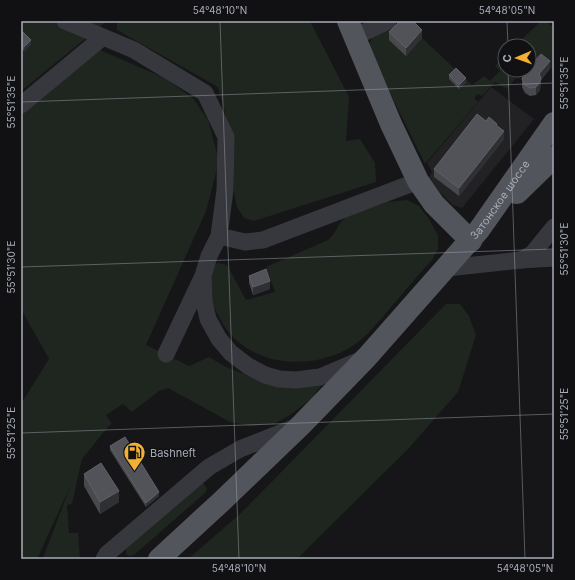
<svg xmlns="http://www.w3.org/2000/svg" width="575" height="580" font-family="Inter,sans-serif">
	<rect width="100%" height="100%" fill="#161618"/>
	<polygon fill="#222225" points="491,87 534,119 462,208 453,205 427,180 432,172 427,163"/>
	<g fill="#1e261f">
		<polygon points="21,21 107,21 21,91"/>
		<polygon points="117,21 310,21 349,97 346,141 360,139 375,163 376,182 254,221 244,218 237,207 234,193 233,142 218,87 117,30"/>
		<polygon points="541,21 545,21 554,28 554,70 532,58 529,62 529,46 515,46"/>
		<polygon points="404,22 406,56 422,38 472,85 484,76 490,81 500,71 495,66 505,56 505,70 522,70 507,89 495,82 482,96 478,94 474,98 478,102 425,164 368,48 373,35"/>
		<polygon points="98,49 164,78 193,98 208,120 219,161 206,211 146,345 189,366 209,357 226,367 269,384 324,382 311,399 290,415 274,424 252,426 230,422 168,388 159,391 132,412 123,404 106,415 112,424 108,427 82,459 72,504 67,505 69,533 78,533 80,559 44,559 43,558 70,487 37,559 21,559 21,404 49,359 21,309 21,107"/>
		<path d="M407,200L419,206L429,219L438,235V249L432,260C418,275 405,291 392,306C379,321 368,336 351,347C308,373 243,366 219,317C214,307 210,296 209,285C209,279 211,273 212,267L218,263L227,265L246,300L275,292L266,267L328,240L333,235L340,223L347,216L388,202Z"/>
		<polygon points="446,304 460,304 469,316 476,335 458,392 409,448 297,559 188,559 240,514"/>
		<polygon points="202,482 207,488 206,492 134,555 129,556 126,554 126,549"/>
	</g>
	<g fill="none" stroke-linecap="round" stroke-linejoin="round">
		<g stroke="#37383d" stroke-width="17">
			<polyline points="65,21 134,50 205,93 226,137 225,190 219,236 209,256 203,276 204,301 208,319 219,339 231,353 248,366 265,375 279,379 296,380 320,377 360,360"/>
			<polyline points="354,37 388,21"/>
			<polyline points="21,105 103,37"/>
			<polyline points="219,236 245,242 263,240 418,181"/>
			<polyline points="521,260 554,258"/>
			<polyline points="447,268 521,260 532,254 554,227"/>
			<polyline points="166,354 202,278"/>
			<polyline points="104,559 107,554 209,467 240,449 296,427"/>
		</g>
		<g stroke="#53555c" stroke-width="22">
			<polyline points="348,21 391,124 418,181 434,204 471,241"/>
			<polyline points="517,193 554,157"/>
			<path id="s1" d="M159,559L222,501L301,425L367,357L479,230L554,123"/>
		</g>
	</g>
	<g fill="#47494d">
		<polygon points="21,30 31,44 24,51 21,48"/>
		<polygon points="389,32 422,38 406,56 389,40"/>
		<polygon points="550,69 541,80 540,90 536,95 530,96 525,93 522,87 522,79"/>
		<polygon points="449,75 466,82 459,89 449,79"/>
		<polygon points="486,121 497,126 504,139 459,196 434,177 434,169"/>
		<polygon points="249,276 270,289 253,295 249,283"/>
		<polygon points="110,446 159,496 146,507 110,450"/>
		<polygon points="84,474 119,502 100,514 84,486"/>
	</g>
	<g fill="#2f3033">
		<polygon points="422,30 422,38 406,56 406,48"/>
		<polygon points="31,40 31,44 24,51 24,47"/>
		<polygon points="550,61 550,69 541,80 540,90 536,95 536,87 539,74"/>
		<polygon points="466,78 466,82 459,89 459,85"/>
		<polygon points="504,131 504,139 459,196 459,188"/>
		<polygon points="270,281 270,289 253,295 253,287"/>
		<polygon points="119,491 119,502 100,514 100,502"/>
		<polygon points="159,492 159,496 146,507 146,503"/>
	</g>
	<g fill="#525359" stroke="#5f6168">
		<polygon points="400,21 413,21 422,30 406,48 389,32"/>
		<polygon points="21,30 31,40 24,47 21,44"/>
		<polygon points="541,54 550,61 539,74 541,78 540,82 536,87 530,88 525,85 522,79 524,74 528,70 529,70 529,68"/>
		<polygon points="456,68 466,78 459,85 449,75"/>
		<polygon points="477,114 486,121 489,117 497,124 496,125 504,131 459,188 434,169"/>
		<polygon points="266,269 270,281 253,287 249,276"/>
		<polygon points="125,437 159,492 146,503 110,446"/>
		<polygon points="101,463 119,491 100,502 84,474"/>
	</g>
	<path fill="none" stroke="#a8adb8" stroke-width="1" stroke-opacity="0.45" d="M220,21L239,559M507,21L508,46M508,70L525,559M21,102L554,83M21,267L554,249M21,433L554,414"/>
	<defs>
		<symbol id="fuel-pin" viewBox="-11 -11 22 30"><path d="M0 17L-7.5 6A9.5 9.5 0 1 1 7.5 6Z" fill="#f2b134" stroke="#111113"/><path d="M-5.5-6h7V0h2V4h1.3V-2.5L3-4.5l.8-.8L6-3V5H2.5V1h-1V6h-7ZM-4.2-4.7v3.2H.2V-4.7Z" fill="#111"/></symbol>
	</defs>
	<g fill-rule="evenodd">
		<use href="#fuel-pin" x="122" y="440" width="25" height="34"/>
	</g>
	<g text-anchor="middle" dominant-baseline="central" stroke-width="3" stroke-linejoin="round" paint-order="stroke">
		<g font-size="11" fill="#a8adb8" stroke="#111113">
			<text stroke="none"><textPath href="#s1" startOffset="496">Затонское шоссе</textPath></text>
		</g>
		<g font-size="11" fill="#a8adb8" stroke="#111113" text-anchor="start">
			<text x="150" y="453">Bashneft</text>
		</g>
	</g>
	<rect width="575" height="580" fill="none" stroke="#111113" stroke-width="44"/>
	<g transform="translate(517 58) rotate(268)"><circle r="19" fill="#111113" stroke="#4d4f55"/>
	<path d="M0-3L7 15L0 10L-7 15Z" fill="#f2b134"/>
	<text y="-6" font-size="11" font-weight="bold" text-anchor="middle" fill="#a8adb8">С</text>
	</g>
	<rect x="22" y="22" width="531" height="536" fill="none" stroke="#a8adb8" stroke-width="1.5"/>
	<g font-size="10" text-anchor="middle" fill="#a8adb8">
		<text x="220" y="14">54°48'10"N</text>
		<text x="507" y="14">54°48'05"N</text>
		<text transform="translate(564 83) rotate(-90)" y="4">55°51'35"E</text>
		<text transform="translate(11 102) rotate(-90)" y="4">55°51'35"E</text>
		<text transform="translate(564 249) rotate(-90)" y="4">55°51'30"E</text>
		<text transform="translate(11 267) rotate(-90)" y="4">55°51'30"E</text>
		<text transform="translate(564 414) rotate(-90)" y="4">55°51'25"E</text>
		<text transform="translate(11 433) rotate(-90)" y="4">55°51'25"E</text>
		<text x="239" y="572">54°48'10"N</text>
		<text x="525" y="572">54°48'05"N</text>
	</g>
</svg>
